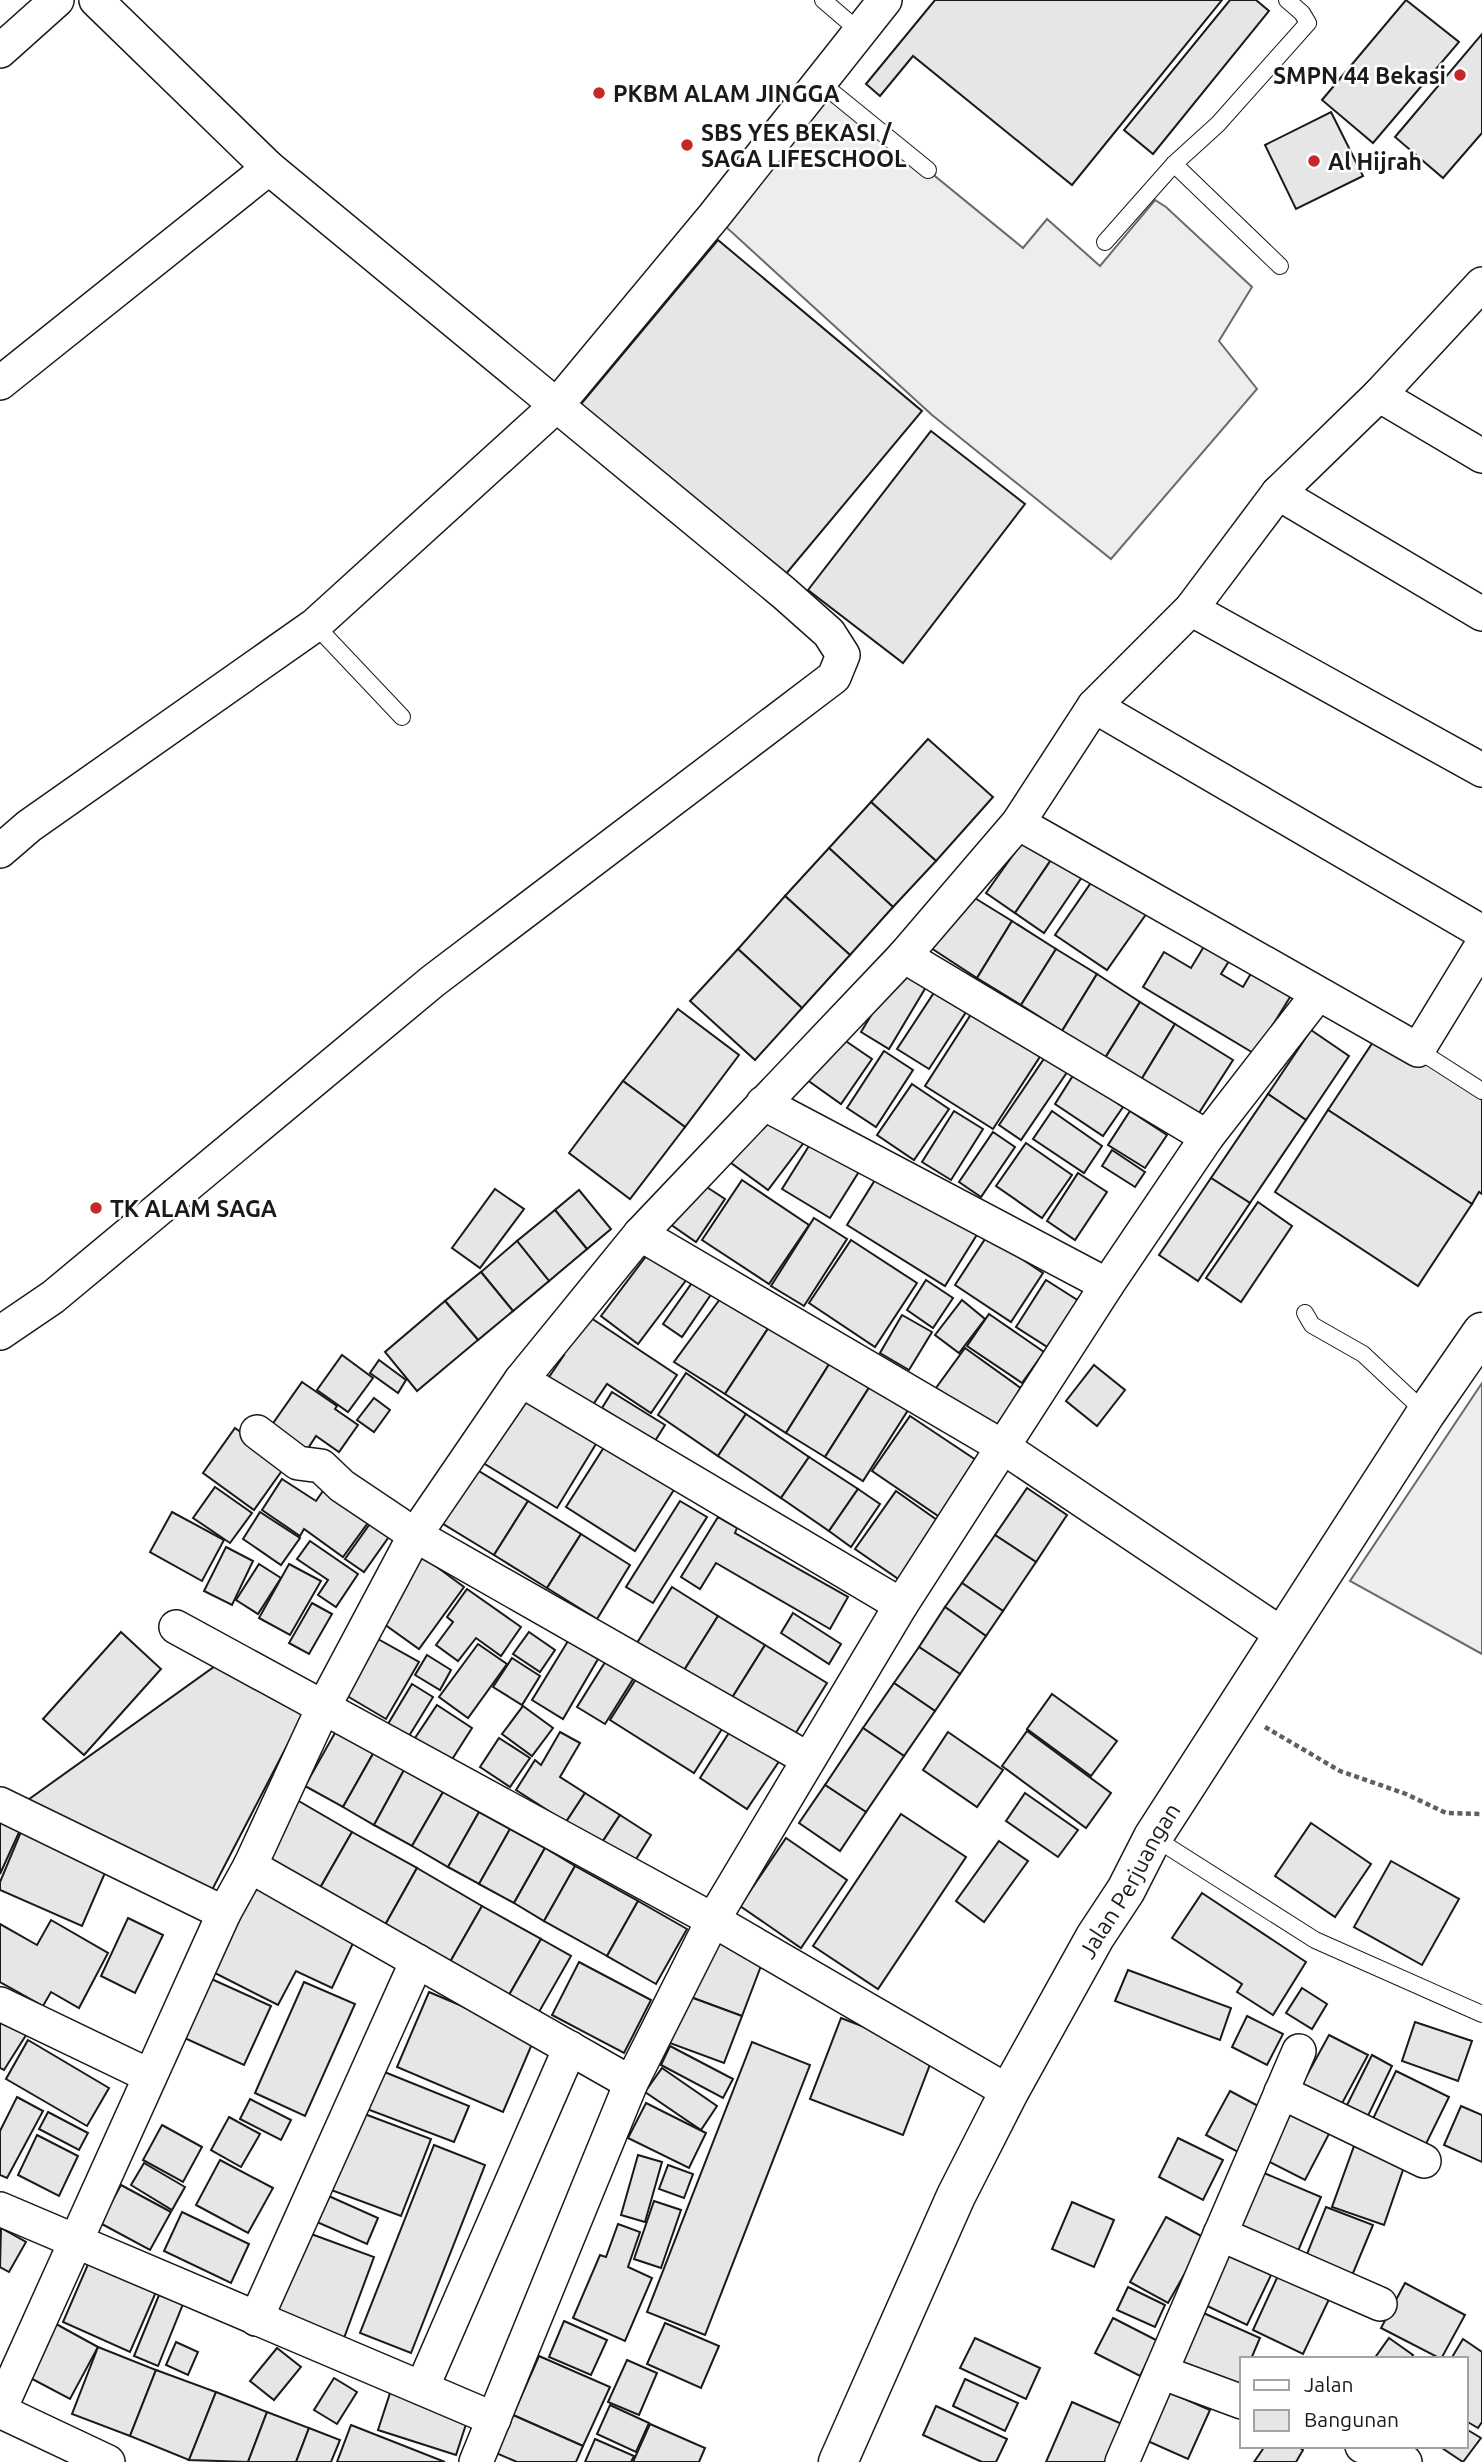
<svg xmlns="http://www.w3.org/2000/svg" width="1482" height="2462" font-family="Ubuntu,sans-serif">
	<rect width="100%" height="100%" fill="#fff"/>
	<g fill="#ededed" stroke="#6a6a6a" stroke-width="2">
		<polygon points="821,83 1023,248 1047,219 1100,266 1155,200 1166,207 1252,287 1219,341 1257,389 1111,559 932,415 714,216"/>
		<polygon points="1482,1383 1482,1654 1350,1581"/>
	</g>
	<g fill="#e6e6e6" stroke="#1a1a1a" stroke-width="2">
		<polygon points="935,0 1222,0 1072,185 913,56 880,96 866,84"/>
		<polygon points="1230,0 1256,0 1269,11 1153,154 1124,130"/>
		<polygon points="1406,0 1459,42 1373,143 1322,100"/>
		<polygon points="1482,34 1482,133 1443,178 1395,137"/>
		<polygon points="1331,112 1363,176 1296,209 1265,145"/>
		<polygon points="718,240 922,411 780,581 576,410"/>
		<polygon points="931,431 1025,504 903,663 808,590"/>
		<polygon points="928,739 993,797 936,861 871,802"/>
		<polygon points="871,802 936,861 893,907 829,848"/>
		<polygon points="1025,838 1053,857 1015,913 986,893"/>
		<polygon points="829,848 893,907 850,955 785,896"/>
		<polygon points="1053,857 1082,877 1044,933 1015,913"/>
		<polygon points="1097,874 1149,910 1107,970 1055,935"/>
		<polygon points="965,892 1012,921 977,978 931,948"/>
		<polygon points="785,896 850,955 802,1008 738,949"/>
		<polygon points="1012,921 1056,949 1021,1005 977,978"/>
		<polygon points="1209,938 1234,953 1221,974 1243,987 1256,965 1295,989 1255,1054 1143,987 1164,952 1191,968"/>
		<polygon points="738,949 802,1008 755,1060 690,1001"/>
		<polygon points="1056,949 1097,974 1062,1031 1021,1005"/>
		<polygon points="898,971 926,987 889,1049 861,1032"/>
		<polygon points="1097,974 1140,1002 1105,1058 1062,1031"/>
		<polygon points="939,985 970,1006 929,1069 897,1049"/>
		<polygon points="1140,1002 1175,1024 1141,1080 1105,1058"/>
		<polygon points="975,1008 1043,1052 993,1129 925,1086"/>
		<polygon points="678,1009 739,1055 685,1127 623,1081"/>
		<polygon points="1175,1024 1233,1060 1197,1116 1141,1080"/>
		<polygon points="1311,1030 1349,1056 1306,1120 1268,1094"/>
		<polygon points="834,1033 872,1059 841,1104 803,1077"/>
		<polygon points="1379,1033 1482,1100 1482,1194 1479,1192 1472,1204 1328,1110"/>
		<polygon points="1052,1047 1074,1062 1021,1140 999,1125"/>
		<polygon points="884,1051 913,1070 876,1127 847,1108"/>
		<polygon points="1074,1074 1123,1107 1103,1136 1055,1104"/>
		<polygon points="623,1081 685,1127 630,1199 569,1153"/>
		<polygon points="912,1084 949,1109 914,1160 877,1135"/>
		<polygon points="1268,1094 1306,1120 1250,1203 1211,1178"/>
		<polygon points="1328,1110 1472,1204 1418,1286 1275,1192"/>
		<polygon points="763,1111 805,1141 768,1190 727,1160"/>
		<polygon points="954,1111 983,1129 951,1180 922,1162"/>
		<polygon points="1052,1111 1102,1146 1084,1173 1033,1139"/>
		<polygon points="1130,1111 1167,1135 1145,1168 1108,1145"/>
		<polygon points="993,1132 1015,1147 981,1197 959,1182"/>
		<polygon points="812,1141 860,1170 830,1218 782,1189"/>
		<polygon points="1026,1143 1072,1175 1042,1218 996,1186"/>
		<polygon points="1112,1150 1145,1172 1135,1187 1102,1166"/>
		<polygon points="880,1172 978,1233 945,1286 847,1225"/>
		<polygon points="1078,1173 1107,1192 1075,1240 1047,1221"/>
		<polygon points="1211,1178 1250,1203 1198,1281 1159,1255"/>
		<polygon points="742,1180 809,1225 769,1284 702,1240"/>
		<polygon points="699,1182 725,1199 696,1242 670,1224"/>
		<polygon points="495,1189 524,1209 480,1268 452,1248"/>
		<polygon points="579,1190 611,1229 587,1249 555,1210"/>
		<polygon points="1258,1202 1292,1226 1241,1302 1206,1278"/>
		<polygon points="555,1210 587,1249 549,1281 517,1241"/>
		<polygon points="814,1218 847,1239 804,1306 771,1286"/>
		<polygon points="987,1236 1043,1273 1011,1322 955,1285"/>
		<polygon points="851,1240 917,1283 875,1347 809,1303"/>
		<polygon points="517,1241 549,1281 513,1311 481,1272"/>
		<polygon points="650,1251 687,1279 638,1344 601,1316"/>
		<polygon points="481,1272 513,1311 478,1340 445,1301"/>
		<polygon points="694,1280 712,1293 682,1337 663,1324"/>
		<polygon points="926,1280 953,1298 933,1328 907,1310"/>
		<polygon points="1046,1280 1079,1301 1049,1348 1016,1327"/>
		<polygon points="720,1299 769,1327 725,1394 674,1362"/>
		<polygon points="962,1300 985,1319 959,1353 935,1335"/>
		<polygon points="445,1301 478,1340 417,1391 385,1352"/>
		<polygon points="585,1314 677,1375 651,1413 607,1384 590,1409 547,1380 564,1355 559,1352"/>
		<polygon points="989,1314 1044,1352 1022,1383 967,1346"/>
		<polygon points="902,1315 932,1332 909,1370 880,1353"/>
		<polygon points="769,1327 833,1358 786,1433 725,1394"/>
		<polygon points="965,1348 1029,1394 1001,1433 936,1388"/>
		<polygon points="342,1355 373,1378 348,1412 317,1390"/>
		<polygon points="833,1358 872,1383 825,1457 786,1433"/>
		<polygon points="379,1360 406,1380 398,1393 370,1373"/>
		<polygon points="1094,1365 1125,1390 1097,1426 1066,1401"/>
		<polygon points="686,1373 746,1414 718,1456 658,1415"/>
		<polygon points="302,1382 337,1406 335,1409 358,1425 339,1452 316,1436 305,1453 269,1429"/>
		<polygon points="872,1383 910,1407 863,1481 825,1457"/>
		<polygon points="516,1389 599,1439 557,1508 475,1458"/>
		<polygon points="612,1392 665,1425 655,1441 602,1408"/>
		<polygon points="374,1398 390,1410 374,1432 357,1420"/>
		<polygon points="746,1414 809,1457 781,1498 718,1456"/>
		<polygon points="910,1416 985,1466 947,1522 872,1471"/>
		<polygon points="235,1428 286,1465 254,1510 203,1473"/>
		<polygon points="608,1441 677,1485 635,1551 566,1507"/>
		<polygon points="809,1457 858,1489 829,1531 781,1498"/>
		<polygon points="469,1465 528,1501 494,1555 435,1519"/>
		<polygon points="282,1479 316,1501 325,1488 370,1520 343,1557 304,1529 300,1536 262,1510"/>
		<polygon points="215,1487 252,1513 230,1543 193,1518"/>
		<polygon points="1027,1488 1067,1515 1036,1562 995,1535"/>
		<polygon points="858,1489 880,1504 851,1547 829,1531"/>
		<polygon points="896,1491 947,1527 907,1585 855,1549"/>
		<polygon points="528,1501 581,1534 547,1588 494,1555"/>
		<polygon points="680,1501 707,1517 653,1603 626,1587"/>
		<polygon points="172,1512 224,1540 202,1581 150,1552"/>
		<polygon points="260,1512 300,1538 281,1565 243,1539"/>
		<polygon points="718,1517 737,1528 735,1533 848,1597 830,1629 716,1563 700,1589 681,1577"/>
		<polygon points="374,1518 393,1531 364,1572 345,1559"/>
		<polygon points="581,1534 630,1565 597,1619 547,1588"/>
		<polygon points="995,1535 1036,1562 1003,1611 962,1583"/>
		<polygon points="310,1541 358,1574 336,1607 318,1595 328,1580 297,1559"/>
		<polygon points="226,1547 253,1561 232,1605 204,1591"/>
		<polygon points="422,1556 464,1587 419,1649 377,1619"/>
		<polygon points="259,1564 281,1578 258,1614 236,1600"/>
		<polygon points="289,1564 321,1581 290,1635 259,1618"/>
		<polygon points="962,1583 1003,1611 986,1636 945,1607"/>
		<polygon points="672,1587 718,1616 683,1672 637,1643"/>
		<polygon points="467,1589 521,1627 501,1656 476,1638 458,1661 436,1645 453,1622 447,1617"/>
		<polygon points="312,1603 332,1614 309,1654 289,1643"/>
		<polygon points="945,1607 986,1636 960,1674 919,1647"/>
		<polygon points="793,1613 841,1644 829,1664 781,1633"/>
		<polygon points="718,1616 765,1645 730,1701 683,1672"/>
		<polygon points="121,1632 161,1669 84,1755 43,1719"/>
		<polygon points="529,1632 555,1650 540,1672 513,1654"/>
		<polygon points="369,1634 419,1662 386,1719 337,1690"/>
		<polygon points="568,1641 598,1659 563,1719 532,1700"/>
		<polygon points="478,1644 507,1664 468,1718 439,1697"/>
		<polygon points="765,1645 827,1683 792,1739 730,1701"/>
		<polygon points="919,1647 960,1674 935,1711 894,1683"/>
		<polygon points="427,1655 451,1670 440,1690 415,1675"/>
		<polygon points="512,1658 540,1676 522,1705 493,1687"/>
		<polygon points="607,1659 635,1676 605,1724 577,1707"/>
		<polygon points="218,1664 306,1709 212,1890 25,1802"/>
		<polygon points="643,1668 727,1721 694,1773 610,1720"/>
		<polygon points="894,1683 935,1711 904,1756 863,1728"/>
		<polygon points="412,1684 433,1697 409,1736 388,1724"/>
		<polygon points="1052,1694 1117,1741 1091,1776 1027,1729"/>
		<polygon points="437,1705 472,1728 451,1761 415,1738"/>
		<polygon points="523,1706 553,1728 532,1756 502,1734"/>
		<polygon points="734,1725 782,1757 747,1809 700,1778"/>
		<polygon points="863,1728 904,1756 866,1812 825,1785"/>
		<polygon points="336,1731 374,1752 343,1807 305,1786"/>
		<polygon points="1027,1731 1111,1793 1086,1828 1002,1766"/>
		<polygon points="560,1732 580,1743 560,1777 585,1793 566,1822 516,1790 535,1760 541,1765"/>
		<polygon points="948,1732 1003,1770 977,1807 923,1770"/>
		<polygon points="499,1738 530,1758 510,1787 480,1767"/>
		<polygon points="374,1752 404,1770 374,1825 343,1807"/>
		<polygon points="404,1770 443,1792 412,1846 374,1825"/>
		<polygon points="825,1785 866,1812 840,1851 799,1823"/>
		<polygon points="443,1792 479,1812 448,1867 412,1846"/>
		<polygon points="585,1793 620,1815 601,1844 566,1822"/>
		<polygon points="1025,1793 1078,1830 1058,1857 1006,1821"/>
		<polygon points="297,1800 352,1832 320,1888 265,1857"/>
		<polygon points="479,1812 510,1829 479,1884 448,1867"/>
		<polygon points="901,1814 966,1857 878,1989 813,1946"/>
		<polygon points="620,1815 651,1835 633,1864 601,1844"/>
		<polygon points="0,1819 21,1828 0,1874"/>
		<polygon points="25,1822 111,1859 82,1926 0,1890 0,1882"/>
		<polygon points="1311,1823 1371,1864 1335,1917 1275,1876"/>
		<polygon points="510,1829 545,1848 514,1903 479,1884"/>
		<polygon points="352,1832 417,1868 385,1925 320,1888"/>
		<polygon points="786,1838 847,1880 801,1948 740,1906"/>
		<polygon points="999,1841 1028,1861 984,1922 956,1901"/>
		<polygon points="545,1848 575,1866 544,1921 514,1903"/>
		<polygon points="1391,1861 1459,1899 1422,1965 1354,1927"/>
		<polygon points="575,1866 638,1901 607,1956 544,1921"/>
		<polygon points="417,1868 482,1906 450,1962 385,1925"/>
		<polygon points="254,1878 355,1939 332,1988 296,1971 278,2005 207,1969"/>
		<polygon points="1202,1893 1306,1962 1273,2015 1237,1992 1242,1984 1172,1938"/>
		<polygon points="638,1901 687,1929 656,1984 607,1956"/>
		<polygon points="482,1906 541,1939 509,1995 450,1962"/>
		<polygon points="128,1918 163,1935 135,1993 101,1976"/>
		<polygon points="51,1920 108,1953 79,2008 51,1992 43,2006 0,1982 0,1924 37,1945"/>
		<polygon points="707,1937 764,1958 742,2016 685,1995"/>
		<polygon points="541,1939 571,1956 539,2012 509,1995"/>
		<polygon points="579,1962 651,2000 624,2053 552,2015"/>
		<polygon points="1128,1970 1231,2008 1220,2040 1115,2001"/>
		<polygon points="207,1977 271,2006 244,2065 180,2036"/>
		<polygon points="304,1982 355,2004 305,2116 255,2093"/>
		<polygon points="1302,1988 1327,2004 1312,2029 1286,2013"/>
		<polygon points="429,1992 535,2037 503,2112 397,2067"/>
		<polygon points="685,1995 742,2016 724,2063 667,2042"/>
		<polygon points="0,2015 28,2032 4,2070 0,2068"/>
		<polygon points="1247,2016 1283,2034 1267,2065 1232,2047"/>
		<polygon points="841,2018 934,2054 903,2135 810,2099"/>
		<polygon points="1415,2022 1472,2041 1458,2081 1402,2061"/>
		<polygon points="1329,2035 1368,2055 1339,2109 1300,2088"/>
		<polygon points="28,2040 109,2088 87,2126 6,2079"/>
		<polygon points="752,2042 810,2065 705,2335 647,2312"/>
		<polygon points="670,2046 733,2079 723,2098 661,2065"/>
		<polygon points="1372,2055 1392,2066 1365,2122 1344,2111"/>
		<polygon points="662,2068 717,2106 701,2130 645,2092"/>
		<polygon points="377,2069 469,2106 454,2142 359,2106"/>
		<polygon points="1396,2071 1449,2097 1422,2152 1369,2127"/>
		<polygon points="1230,2091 1262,2108 1238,2152 1206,2135"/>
		<polygon points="17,2097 43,2111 7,2178 0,2175 0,2131"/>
		<polygon points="250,2099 291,2120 281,2140 240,2119"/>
		<polygon points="646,2103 706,2133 689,2168 628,2138"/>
		<polygon points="1461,2106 1482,2115 1482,2162 1444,2145"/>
		<polygon points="354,2110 431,2139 401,2216 323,2187"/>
		<polygon points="1292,2111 1330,2132 1305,2180 1266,2160"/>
		<polygon points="48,2112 88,2133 79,2150 39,2129"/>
		<polygon points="229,2117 260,2134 241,2167 211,2150"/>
		<polygon points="162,2125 202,2147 183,2182 143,2160"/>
		<polygon points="37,2135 78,2156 59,2196 18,2175"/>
		<polygon points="1178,2138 1223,2160 1203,2200 1159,2177"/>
		<polygon points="434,2145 485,2165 411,2353 360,2333"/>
		<polygon points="1354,2146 1405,2164 1384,2225 1332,2207"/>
		<polygon points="638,2155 662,2162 645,2222 621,2215"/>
		<polygon points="220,2160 273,2188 248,2233 196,2205"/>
		<polygon points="144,2163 185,2187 172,2210 131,2185"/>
		<polygon points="668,2165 693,2174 684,2198 659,2189"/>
		<polygon points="1257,2170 1321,2197 1298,2251 1234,2224"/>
		<polygon points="121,2185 171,2212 150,2250 100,2223"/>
		<polygon points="322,2193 378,2218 367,2244 310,2219"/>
		<polygon points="654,2201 681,2210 661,2268 634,2259"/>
		<polygon points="1072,2202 1114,2220 1094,2267 1052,2249"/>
		<polygon points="1326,2207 1373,2225 1351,2278 1305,2259"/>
		<polygon points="182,2212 249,2244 231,2283 164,2251"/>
		<polygon points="1166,2217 1205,2238 1168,2303 1130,2282"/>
		<polygon points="618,2224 640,2232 628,2267 652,2278 625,2341 573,2318 600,2255 606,2257"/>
		<polygon points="1,2228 26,2242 9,2272 0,2267"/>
		<polygon points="303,2231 374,2257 344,2338 273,2312"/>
		<polygon points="1229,2248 1274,2269 1247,2325 1203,2304"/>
		<polygon points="89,2262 156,2292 130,2352 63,2322"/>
		<polygon points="1282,2267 1333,2291 1303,2354 1253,2330"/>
		<polygon points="1405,2283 1465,2315 1441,2359 1381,2328"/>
		<polygon points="1128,2287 1165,2305 1155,2327 1117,2310"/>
		<polygon points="159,2295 183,2304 158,2366 134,2356"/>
		<polygon points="1199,2311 1260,2338 1251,2359 1242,2359 1242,2378 1238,2387 1177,2360"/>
		<polygon points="1113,2318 1158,2341 1140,2376 1095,2353"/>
		<polygon points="47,2319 98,2347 70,2399 19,2372"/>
		<polygon points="564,2321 607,2340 591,2375 549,2357"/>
		<polygon points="665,2323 719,2346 701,2388 647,2364"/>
		<polygon points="975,2338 1040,2368 1026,2399 960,2368"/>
		<polygon points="1389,2338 1413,2355 1410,2359 1374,2359"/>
		<polygon points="1463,2339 1482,2352 1482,2422 1478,2428 1466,2421 1466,2359 1451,2359"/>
		<polygon points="176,2342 198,2352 188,2375 166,2365"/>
		<polygon points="98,2347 156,2370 130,2436 72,2414"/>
		<polygon points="277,2348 301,2367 274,2400 250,2381"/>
		<polygon points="539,2356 610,2387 583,2446 513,2415"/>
		<polygon points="627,2360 657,2373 639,2415 608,2402"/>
		<polygon points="156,2370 216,2392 189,2460 130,2436"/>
		<polygon points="334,2378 357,2392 337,2424 314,2410"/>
		<polygon points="965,2379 1018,2403 1005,2431 953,2406"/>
		<polygon points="392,2387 470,2412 456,2455 378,2430"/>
		<polygon points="1164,2390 1210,2410 1188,2459 1143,2439"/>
		<polygon points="216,2392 267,2412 248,2462 189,2460"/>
		<polygon points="1072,2402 1122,2424 1105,2462 1046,2462"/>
		<polygon points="610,2405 649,2423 636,2452 597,2434"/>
		<polygon points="936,2406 1007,2439 996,2462 982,2462 923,2435"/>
		<polygon points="267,2412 309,2428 296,2462 248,2462"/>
		<polygon points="513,2415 583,2446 576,2462 517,2462 496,2453"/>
		<polygon points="650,2424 705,2448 699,2462 633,2462"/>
		<polygon points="351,2425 445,2462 337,2462"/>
		<polygon points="309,2428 340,2440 331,2462 296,2462"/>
		<polygon points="1466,2429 1481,2438 1463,2462 1439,2446 1466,2446"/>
		<polygon points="595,2439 634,2456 631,2462 585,2462"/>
		<polygon points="1265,2446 1297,2446 1303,2450 1296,2462 1254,2462"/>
	</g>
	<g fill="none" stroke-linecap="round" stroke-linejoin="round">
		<defs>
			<g id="lane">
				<polyline points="823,0 859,31"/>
				<polyline points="821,83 928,170"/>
				<polyline points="1174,164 1280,266"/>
				<polyline points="1105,242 1174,164 1218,124 1308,23 1302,13 1287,0"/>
				<polyline points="315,625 402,717"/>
				<polyline points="1418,1050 1482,1091"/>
				<polyline points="1305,1313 1312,1325 1363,1354 1426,1413"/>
				<polyline points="1153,1837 1315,1940 1482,2014"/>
			</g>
			<g id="street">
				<polyline points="0,51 57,0"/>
				<polyline points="0,383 269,168"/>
				<polyline points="1379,395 1482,456"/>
				<polyline points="1278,493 1482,614"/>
				<polyline points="1191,609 1482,770"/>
				<polyline points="1094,706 1482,932"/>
				<polyline points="1018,823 1418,1050 1482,945"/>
				<polyline points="0,851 29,826 315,625 556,406 714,216 885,0"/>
				<polyline points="904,956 1207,1137"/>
				<polyline points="763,1103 1107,1285"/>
				<polyline points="640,1234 1003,1447 1283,1635"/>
				<polyline points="0,1333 53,1297 433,981 834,677 843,655 829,633 784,593 269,168 96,0"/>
				<polyline points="521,1380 901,1605"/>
				<polyline points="257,1432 298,1463 321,1466 342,1486 415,1535 808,1759"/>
				<polyline points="176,1627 713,1920 1009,2092"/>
				<polyline points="0,1804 224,1913"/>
				<polyline points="250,1866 631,2083"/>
				<polyline points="0,2004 150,2076"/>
				<polyline points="1281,2092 1424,2161"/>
				<polyline points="0,2209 494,2419"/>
				<polyline points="1220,2234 1380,2304"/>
				<polyline points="256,2319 417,1961"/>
				<polyline points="1161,2372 1242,2402"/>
				<polyline points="422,2388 570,2048"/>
				<polyline points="0,2409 224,1913 250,1866 323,1708 415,1535 521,1380 640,1234 904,956 1018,823 1094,706 1191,609 1278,493 1379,395 1482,284"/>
				<polyline points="0,2411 108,2462"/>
				<polyline points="1362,2446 1405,2462"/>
				<polyline points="476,2462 631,2083 713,1920 901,1605 1107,1285 1207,1137 1318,994"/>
				<polyline points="1122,2462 1299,2051"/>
			</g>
			<g id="primary">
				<path id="s1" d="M838,2462L956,2196L1009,2092L1095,1937L1126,1890L1153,1837L1426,1413L1482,1332"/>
			</g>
		</defs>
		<use href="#lane" stroke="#1a1a1a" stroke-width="18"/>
		<use href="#street" stroke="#1a1a1a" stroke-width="36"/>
		<use href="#primary" stroke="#1a1a1a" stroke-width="41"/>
		<polyline stroke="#5f5f5f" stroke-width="4.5" stroke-dasharray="5 3.5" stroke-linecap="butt" points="1265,1727 1340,1771 1406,1794 1446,1813 1482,1814"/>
		<use href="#lane" stroke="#fff" stroke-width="16"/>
		<use href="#street" stroke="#fff" stroke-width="33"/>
		<use href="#primary" stroke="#fff" stroke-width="38"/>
	</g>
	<g fill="#c62828" stroke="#fff" stroke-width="2.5">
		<circle cx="1460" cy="75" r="7"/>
		<circle cx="599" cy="93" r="7"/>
		<circle cx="687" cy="145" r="7"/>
		<circle cx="1314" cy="161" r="7"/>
		<circle cx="96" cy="1208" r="7"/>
	</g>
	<g text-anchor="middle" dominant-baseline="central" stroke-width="5" stroke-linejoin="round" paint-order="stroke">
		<g font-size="23" font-weight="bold" fill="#1a1a1a" stroke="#fff" text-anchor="start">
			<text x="1446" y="75" text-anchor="end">SMPN 44 Bekasi</text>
			<text x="613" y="93">PKBM ALAM JINGGA</text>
			<text x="701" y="132">SBS YES BEKASI /<tspan x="701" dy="26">SAGA LIFESCHOOL</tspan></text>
			<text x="1328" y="161">Al Hijrah</text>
			<text x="110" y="1208">TK ALAM SAGA</text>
		</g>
		<g font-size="23" fill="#1a1a1a" stroke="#fff">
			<text stroke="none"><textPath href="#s1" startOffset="651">Jalan Perjuangan</textPath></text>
		</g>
	</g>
	<rect x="1240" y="2357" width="228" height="91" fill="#ffffff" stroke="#a3a3a3" stroke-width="2"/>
	<rect x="1254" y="2380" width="35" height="10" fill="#ffffff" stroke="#a3a3a3" stroke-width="2"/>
	<text x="1304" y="2392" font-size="21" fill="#1a1a1a">Jalan</text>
	<rect x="1254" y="2410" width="35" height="21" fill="#e6e6e6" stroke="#a3a3a3" stroke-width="2"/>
	<text x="1304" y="2427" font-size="21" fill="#1a1a1a">Bangunan</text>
</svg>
